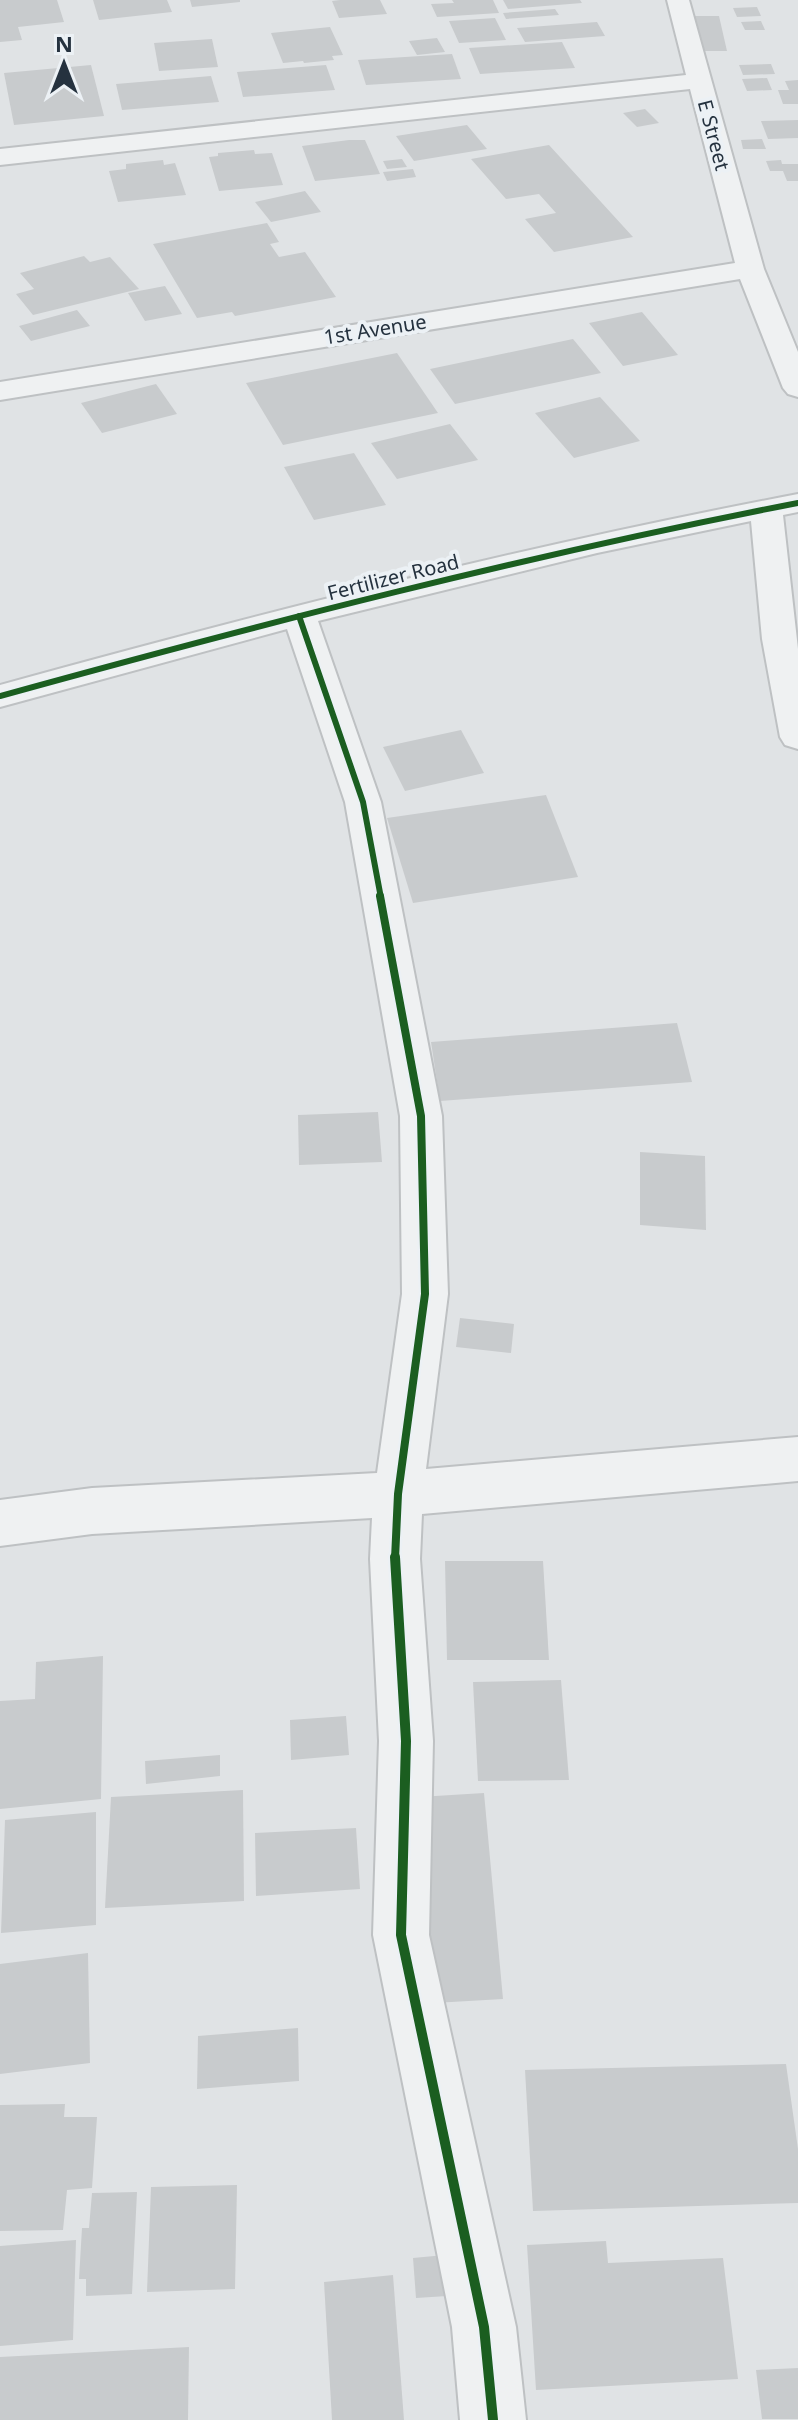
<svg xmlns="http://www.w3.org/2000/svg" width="798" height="2420" font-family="'Noto Sans',sans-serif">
	<rect width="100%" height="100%" fill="#e0e3e5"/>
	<g fill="#c8cbcd">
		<polygon points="0,0 57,0 64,22 18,27 22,40 0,42"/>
		<polygon points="93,0 167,0 172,12 99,20"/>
		<polygon points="190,0 240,0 240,2 192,7"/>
		<polygon points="340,0 380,0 387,14 339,18 332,1"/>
		<polygon points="452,0 493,0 499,13 437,17 431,4 454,3"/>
		<polygon points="503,0 580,0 582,3 508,9"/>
		<polygon points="757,7 761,16 737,17 733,8"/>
		<polygon points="555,9 559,15 506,19 503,13"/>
		<polygon points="690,16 719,16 727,51 697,51"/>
		<polygon points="495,18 506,40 459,43 449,21"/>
		<polygon points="761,21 765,30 745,30 741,22"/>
		<polygon points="597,22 605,36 525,42 517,28"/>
		<polygon points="330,27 343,55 332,56 334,60 304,63 303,61 283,63 271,33"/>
		<polygon points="437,38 445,52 417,55 409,41"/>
		<polygon points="212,39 218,67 159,71 154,43"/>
		<polygon points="562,42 575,68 480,74 469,48"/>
		<polygon points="452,54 461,79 366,85 358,60"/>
		<polygon points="771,64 775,74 743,75 739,65"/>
		<polygon points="91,65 104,116 14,125 4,73"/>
		<polygon points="326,65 335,90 243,97 237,72"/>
		<polygon points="211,76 219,102 122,110 116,84"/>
		<polygon points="767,78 772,90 747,91 742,79"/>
		<polygon points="798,80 798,104 783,104 778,90 789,90 785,81"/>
		<polygon points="645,109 659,123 637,127 623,113"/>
		<polygon points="798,120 798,138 768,139 761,121"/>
		<polygon points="467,125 487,149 414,161 396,136"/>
		<polygon points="762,139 766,149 743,149 741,140"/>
		<polygon points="349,140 365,140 380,174 315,181 302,146"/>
		<polygon points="549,145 633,237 554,252 525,219 556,213 539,194 506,199 471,159"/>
		<polygon points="254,150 255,154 272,153 283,185 219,191 209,157 218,156 218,153"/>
		<polygon points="402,159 407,167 387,169 383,161"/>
		<polygon points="163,160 164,165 175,163 186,195 118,202 109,171 126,169 126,164"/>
		<polygon points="781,160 782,164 798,164 798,181 787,181 783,171 770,171 766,161"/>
		<polygon points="413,169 416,177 387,181 383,172"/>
		<polygon points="305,191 321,212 271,222 255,202"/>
		<polygon points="267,223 279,242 270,244 279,257 305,252 336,297 235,316 232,312 197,318 153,244"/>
		<polygon points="84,256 90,262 110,257 139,289 33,315 16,294 34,289 20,273"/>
		<polygon points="165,286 182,314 145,321 128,293"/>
		<polygon points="77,310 90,326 31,341 19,326"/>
		<polygon points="642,312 678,355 623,366 589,323"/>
		<polygon points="573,339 601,373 455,404 430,369"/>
		<polygon points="397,353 438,413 283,445 246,383"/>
		<polygon points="156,384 177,414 102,433 81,403"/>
		<polygon points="600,397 640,441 574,458 535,413"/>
		<polygon points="450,424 478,460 397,479 371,443"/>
		<polygon points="354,453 386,505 314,520 284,467"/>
		<polygon points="461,730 484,773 405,791 383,747"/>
		<polygon points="546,795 578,877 413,903 387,818"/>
		<polygon points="677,1023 692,1082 440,1101 431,1042"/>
		<polygon points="378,1112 382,1162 299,1165 298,1115"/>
		<polygon points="640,1152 705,1156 706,1230 640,1225"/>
		<polygon points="460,1318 514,1324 511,1353 456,1347"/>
		<polygon points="445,1561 543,1561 549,1660 447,1660"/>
		<polygon points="103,1656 101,1799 0,1809 0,1701 35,1699 36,1662"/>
		<polygon points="561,1680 569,1780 478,1781 473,1682"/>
		<polygon points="346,1716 349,1755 291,1760 290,1720"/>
		<polygon points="220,1755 220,1776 146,1784 145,1761"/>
		<polygon points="243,1790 244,1901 105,1908 111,1797"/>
		<polygon points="484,1793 503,1999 434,2003 419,1797"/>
		<polygon points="96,1812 96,1925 1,1933 5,1820"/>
		<polygon points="356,1828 360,1889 256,1896 255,1833"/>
		<polygon points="88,1953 90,2063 0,2074 0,1964"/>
		<polygon points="298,2028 299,2081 197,2089 198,2036"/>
		<polygon points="786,2064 798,2149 798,2203 533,2211 525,2070"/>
		<polygon points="65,2104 64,2117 97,2117 92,2188 67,2190 63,2230 0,2231 0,2105"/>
		<polygon points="237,2185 235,2289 147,2292 151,2187"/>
		<polygon points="137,2192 132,2294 86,2296 86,2279 79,2279 82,2228 89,2228 92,2193"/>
		<polygon points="76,2240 73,2340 0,2346 0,2246"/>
		<polygon points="606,2241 608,2263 723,2258 738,2379 536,2390 527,2245"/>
		<polygon points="445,2255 447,2296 416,2298 413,2258"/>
		<polygon points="393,2275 404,2420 332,2420 324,2282"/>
		<polygon points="189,2347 188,2420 0,2420 0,2357"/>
		<polygon points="798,2368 798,2419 762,2419 756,2370"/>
	</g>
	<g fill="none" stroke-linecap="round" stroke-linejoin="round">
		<defs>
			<g id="minor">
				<polygon points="667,0 689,0 764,269 798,352 798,397 788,394 783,388 740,279 0,400 0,382 735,263 690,89 0,165 0,149 686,75"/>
				<path d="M798,494V512L783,515L798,649V749L785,745L780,737L762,639L751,521L597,553L318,621L381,802L442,1116L448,1294L426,1469L798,1437V1481L422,1514L420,1559L433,1741L429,1935L516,2327L526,2420H460L452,2327L373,1935L379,1741L370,1559L372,1518L92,1534L0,1546V1500L92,1488L377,1473L402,1294L400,1116L345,802L287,629L0,707V685C264,612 529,545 798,494Z"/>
			</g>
		</defs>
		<use href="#minor" stroke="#bec1c3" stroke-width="4"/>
		<use href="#minor" fill="#eff1f2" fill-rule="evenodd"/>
		<defs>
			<g id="cycleway-far2">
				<polyline points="299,616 363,802 381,898"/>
				<path d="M0,696C264,623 529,555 798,503"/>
			</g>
			<polyline id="cycleway-far1" points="380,896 421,1116 425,1294 398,1494 395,1559"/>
			<polyline id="cycleway" points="395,1557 406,1741 401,1935 484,2327 493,2420"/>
		</defs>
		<use href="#cycleway-far2" stroke="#ecf1f5" stroke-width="10"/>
		<use href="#cycleway-far1" stroke="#ecf1f5" stroke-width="13"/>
		<use href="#cycleway" stroke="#ecf1f5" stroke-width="15"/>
		<use href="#cycleway-far2" stroke="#1b5e20" stroke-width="6"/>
		<use href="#cycleway-far1" stroke="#1b5e20" stroke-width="8"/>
		<use href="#cycleway" stroke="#1b5e20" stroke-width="10"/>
	</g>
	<g text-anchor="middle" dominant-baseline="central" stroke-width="8" stroke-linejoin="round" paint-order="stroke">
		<g font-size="20" fill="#25323f" stroke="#ecf1f5">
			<text transform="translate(714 135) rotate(75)">E Street</text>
			<text transform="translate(375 329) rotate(-9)">1st Avenue</text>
			<text transform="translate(393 577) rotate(-14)">Fertilizer Road</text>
		</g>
	</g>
	<g transform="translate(64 64)" stroke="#ecf1f5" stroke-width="6" paint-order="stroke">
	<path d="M0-6L14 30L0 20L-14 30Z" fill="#25323f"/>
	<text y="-12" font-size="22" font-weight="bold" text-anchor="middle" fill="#25323f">N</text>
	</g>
</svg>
